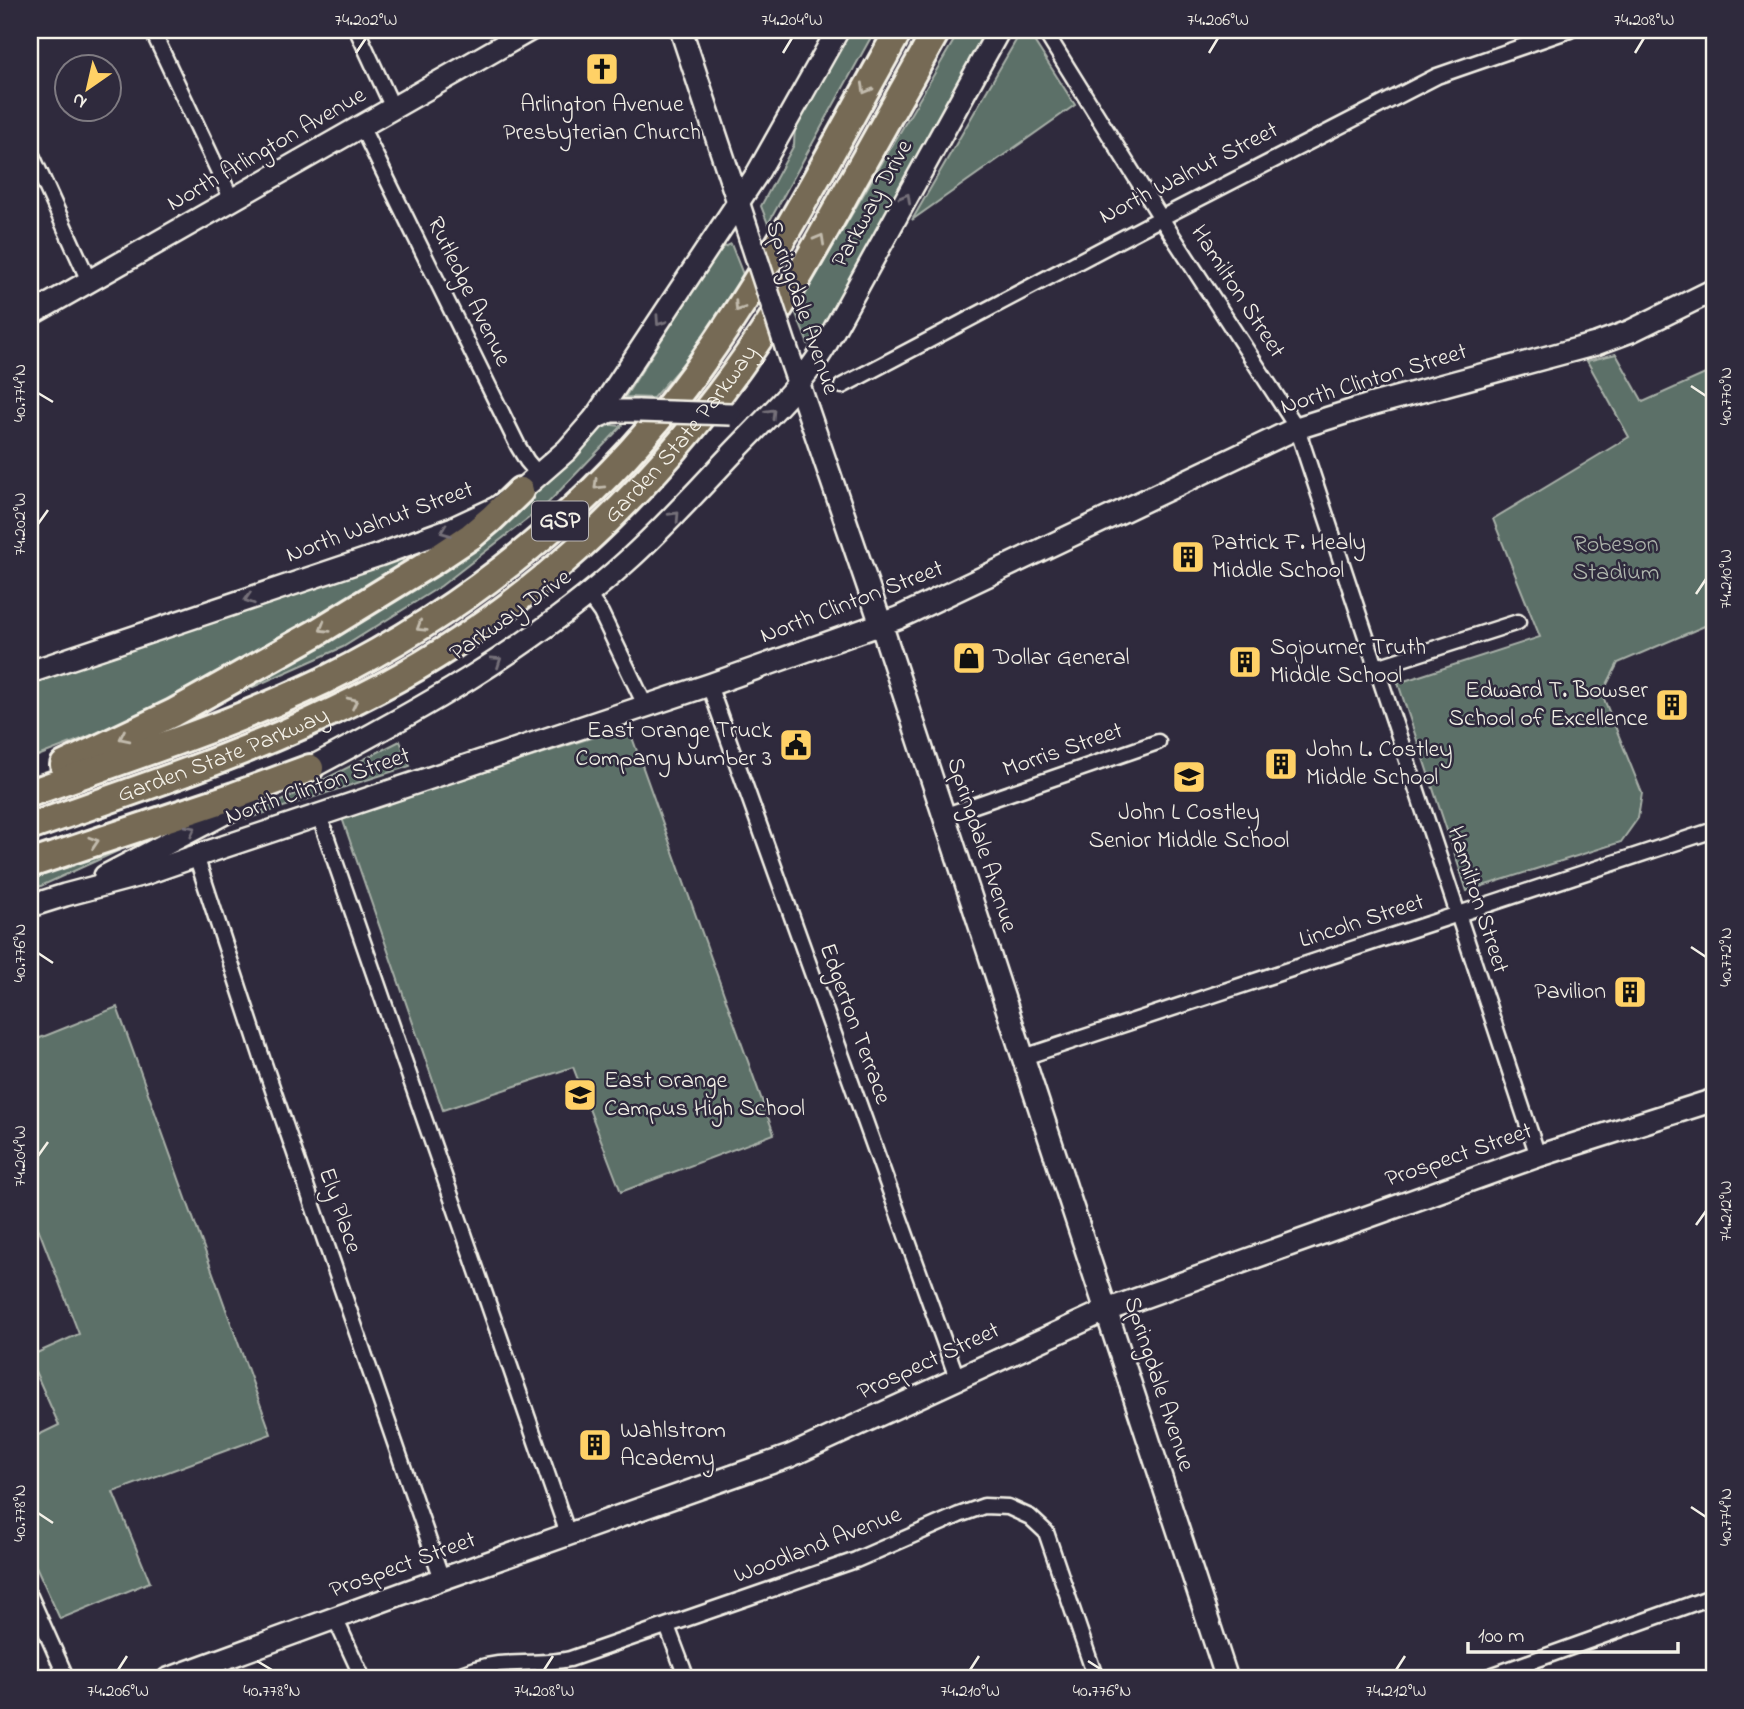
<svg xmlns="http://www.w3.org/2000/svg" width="1744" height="1709" font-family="'Indie Flower',sans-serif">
	<rect width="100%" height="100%" fill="#2f2a3d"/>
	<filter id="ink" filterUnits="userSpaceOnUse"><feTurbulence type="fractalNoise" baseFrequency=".0143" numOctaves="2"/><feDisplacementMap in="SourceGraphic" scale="14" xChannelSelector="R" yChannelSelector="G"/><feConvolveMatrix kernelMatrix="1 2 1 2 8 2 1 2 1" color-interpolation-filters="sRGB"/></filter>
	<g filter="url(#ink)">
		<g fill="#5c7068" stroke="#a8b0a8" stroke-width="2">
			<polygon points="846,30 875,30 768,224 761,206 794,145 795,126"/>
			<polygon points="960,30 989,30 953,98 816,338 808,344 795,311"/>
			<polygon points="1022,30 1027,30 1075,105 912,220"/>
			<polygon points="731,244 744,277 696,349 653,398 625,397 720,249"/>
			<polygon points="1616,354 1643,402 1714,370 1714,622 1618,663 1602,694 1642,793 1638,818 1621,842 1467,891 1398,683 1540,637 1493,519 1629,437 1587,361"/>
			<polygon points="603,424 622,426 548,503 441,586 343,647 183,718 533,494"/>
			<polygon points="401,558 408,568 141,716 30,759 30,681"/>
			<polygon points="628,726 774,1134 621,1192 573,1067 443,1110 342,818"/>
			<polygon points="400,741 410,766 246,819"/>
			<polygon points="197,815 30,891 30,876"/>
			<polygon points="117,1007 271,1434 113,1492 150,1582 60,1619 30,1553 30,1439 59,1425 30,1360 30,1356 79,1334 30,1207 30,1042"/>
		</g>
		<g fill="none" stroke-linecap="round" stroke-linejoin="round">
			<defs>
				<g id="street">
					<polyline points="152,30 232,200"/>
					<polyline points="357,30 393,108"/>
					<polyline points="1044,30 1161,218 1297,428 1538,1156"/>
					<polyline points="361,126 518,446 527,461 539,475"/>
					<polyline points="30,151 89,281"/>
					<polyline points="842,386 1161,218 1437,76 1570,30"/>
					<polyline points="588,595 601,613 645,705"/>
					<polyline points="1377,667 1518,622"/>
					<polyline points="709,685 957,1378"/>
					<polyline points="319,815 568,1534"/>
					<polyline points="943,816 1158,742"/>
					<polyline points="196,856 263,1061 442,1579"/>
					<polyline points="1024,1057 1714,830"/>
					<polyline points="30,1596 67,1679"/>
					<polyline points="335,1618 363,1679"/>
					<polyline points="667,1626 687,1679"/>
					<path d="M450,1679C465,1672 481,1666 498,1664C522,1662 546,1664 570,1659L856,1560L959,1515L984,1506L1008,1507L1030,1517L1046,1532L1096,1679"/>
					<polyline points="1482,1679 1714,1596"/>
				</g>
				<g id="secondary">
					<polyline points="681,30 751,241"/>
					<polyline points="30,315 530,30"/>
					<polyline points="786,347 881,624 1227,1679"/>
					<polyline points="595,418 611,411 639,411"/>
					<polyline points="30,672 379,555 453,528 496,508 520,491 567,450 595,418 757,174 838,30"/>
					<path d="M297,775C413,714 528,651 626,562C663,529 696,492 730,456C763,421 799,389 824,348L999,30"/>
					<polyline points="105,876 250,800"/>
					<polyline points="30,906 65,895 144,874 196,856 709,685 898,618 1297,428 1370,405 1596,344 1631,331 1714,290"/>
					<polyline points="168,1679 442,1579 790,1456 1107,1310 1538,1156 1714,1100"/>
				</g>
				<g id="highway">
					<polyline points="64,765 173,713 316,633 435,560 471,536 491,519 520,491"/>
					<path d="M30,793C128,758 228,726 323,681C471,608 602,501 699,367C775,261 835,144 899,30"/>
					<path id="s1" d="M30,827C141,788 253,752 358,699C520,619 652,494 754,346C789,296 818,243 848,189C878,136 907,83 937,30"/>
					<polyline points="30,864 234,796 310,768"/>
				</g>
			</defs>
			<use href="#street" stroke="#f4f1e8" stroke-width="19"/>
			<use href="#secondary" stroke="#f4f1e8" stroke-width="26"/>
			<use href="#highway" stroke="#f4f1e8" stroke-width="32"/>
			<use href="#street" stroke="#2f2a3d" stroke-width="14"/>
			<use href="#secondary" stroke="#2f2a3d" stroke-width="21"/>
			<use href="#highway" stroke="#766a55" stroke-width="26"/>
			<defs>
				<g id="secondary-bridge">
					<polyline points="751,241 786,347"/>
					<polyline points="639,411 731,414"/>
				</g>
			</defs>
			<use href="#secondary-bridge" stroke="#f4f1e8" stroke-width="26" stroke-linecap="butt"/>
			<use href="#secondary-bridge" stroke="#2f2a3d" stroke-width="21"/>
		</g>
		<defs><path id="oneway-chevron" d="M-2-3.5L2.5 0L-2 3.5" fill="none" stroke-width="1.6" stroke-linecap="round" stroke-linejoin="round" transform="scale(1.75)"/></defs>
		<g stroke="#c2bbad">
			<use href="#oneway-chevron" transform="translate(866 89) rotate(119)"/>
			<use href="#oneway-chevron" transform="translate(820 239) rotate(-61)"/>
			<use href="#oneway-chevron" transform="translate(739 307) rotate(123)"/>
			<use href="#oneway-chevron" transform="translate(598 485) rotate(135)"/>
			<use href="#oneway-chevron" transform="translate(421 627) rotate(148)"/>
			<use href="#oneway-chevron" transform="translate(324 628) rotate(149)"/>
			<use href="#oneway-chevron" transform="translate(353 702) rotate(-26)"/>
			<use href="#oneway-chevron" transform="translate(124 737) rotate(154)"/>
			<use href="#oneway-chevron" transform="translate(94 842) rotate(-18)"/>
		</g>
		<g stroke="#747079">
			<use href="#oneway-chevron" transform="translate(906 198) rotate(-61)"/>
			<use href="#oneway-chevron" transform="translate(660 321) rotate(124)"/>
			<use href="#oneway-chevron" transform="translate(771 413) rotate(-46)"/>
			<use href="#oneway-chevron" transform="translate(675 516) rotate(-47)"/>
			<use href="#oneway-chevron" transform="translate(445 531) rotate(159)"/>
			<use href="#oneway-chevron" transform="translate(249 599) rotate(162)"/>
			<use href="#oneway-chevron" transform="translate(497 661) rotate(-34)"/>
			<use href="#oneway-chevron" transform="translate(191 830) rotate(-28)"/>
		</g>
	</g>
	<path fill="none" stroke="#f4f1e8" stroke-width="2.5" d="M356,53L366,38M783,53L792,38M1209,53L1218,38M1635,53L1644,38M1691,386L1706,396M38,393L53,402M38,524L48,510M1696,594L1706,579M1691,947L1706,957M38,953L53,963M38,1156L48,1142M1696,1225L1706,1211M1691,1507L1706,1517M38,1513L53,1523M257,1661L272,1670M1088,1661L1102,1670M118,1670L127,1656M544,1670L553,1656M970,1670L979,1656M1396,1670L1405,1656"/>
	<defs>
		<symbol id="church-square" viewBox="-11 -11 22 22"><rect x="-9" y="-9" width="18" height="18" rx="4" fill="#ffd166" stroke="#2f2a3d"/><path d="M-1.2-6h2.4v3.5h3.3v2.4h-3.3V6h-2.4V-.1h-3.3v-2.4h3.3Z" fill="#111"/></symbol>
		<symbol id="building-square" viewBox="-11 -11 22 22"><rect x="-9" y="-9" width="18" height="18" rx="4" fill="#ffd166" stroke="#2f2a3d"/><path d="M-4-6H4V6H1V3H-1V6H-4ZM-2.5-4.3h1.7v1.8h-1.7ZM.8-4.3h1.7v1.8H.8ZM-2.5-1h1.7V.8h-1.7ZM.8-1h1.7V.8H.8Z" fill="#111"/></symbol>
		<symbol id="shop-square" viewBox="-11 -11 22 22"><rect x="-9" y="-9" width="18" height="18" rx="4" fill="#ffd166" stroke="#2f2a3d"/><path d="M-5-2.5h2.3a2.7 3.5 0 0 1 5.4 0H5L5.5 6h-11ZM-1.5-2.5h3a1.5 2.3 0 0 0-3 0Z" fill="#111"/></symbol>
		<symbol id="civic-square" viewBox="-11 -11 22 22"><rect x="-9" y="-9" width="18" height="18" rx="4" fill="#ffd166" stroke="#2f2a3d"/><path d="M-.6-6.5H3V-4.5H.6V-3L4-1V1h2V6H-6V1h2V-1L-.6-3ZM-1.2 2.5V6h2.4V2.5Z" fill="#111"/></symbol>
		<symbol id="school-square" viewBox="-11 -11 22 22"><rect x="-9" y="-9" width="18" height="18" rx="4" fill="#ffd166" stroke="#2f2a3d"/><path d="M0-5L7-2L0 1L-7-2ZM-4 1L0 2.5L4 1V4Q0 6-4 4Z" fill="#111"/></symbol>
	</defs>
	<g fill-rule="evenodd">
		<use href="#church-square" x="583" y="50" width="38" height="38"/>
		<use href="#building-square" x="1169" y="538" width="38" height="38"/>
		<use href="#shop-square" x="950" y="639" width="38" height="38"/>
		<use href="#building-square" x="1226" y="643" width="38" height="38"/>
		<use href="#building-square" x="1653" y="686" width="38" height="38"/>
		<use href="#civic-square" x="777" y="726" width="38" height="38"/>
		<use href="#building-square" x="1262" y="745" width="38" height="38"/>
		<use href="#school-square" x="1170" y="758" width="38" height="38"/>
		<use href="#building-square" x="1611" y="973" width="38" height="38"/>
		<use href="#school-square" x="561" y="1076" width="38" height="38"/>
		<use href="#building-square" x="576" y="1426" width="38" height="38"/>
	</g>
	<g text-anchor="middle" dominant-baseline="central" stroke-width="5" stroke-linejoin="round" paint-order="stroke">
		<rect fill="#2f2a3d" stroke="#b9b5b5" stroke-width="2" x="532" y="501.5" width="56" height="39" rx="5"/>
		<g font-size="23" font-weight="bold" fill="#f4f1e8">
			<text x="560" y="521">GSP</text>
		</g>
		<g font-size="24" fill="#f4f1e8" stroke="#2f2a3d" text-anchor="start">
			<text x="602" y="105" text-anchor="middle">Arlington Avenue<tspan x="602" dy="28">Presbyterian Church</tspan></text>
			<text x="1212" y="543">Patrick F. Healy<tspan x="1212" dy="28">Middle School</tspan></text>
			<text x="1270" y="648">Sojourner Truth<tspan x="1270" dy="28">Middle School</tspan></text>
			<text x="993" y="658">Dollar General</text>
			<text x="1648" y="691" text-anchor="end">Edward T. Bowser<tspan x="1648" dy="28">School of Excellence</tspan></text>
			<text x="772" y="731" text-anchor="end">East Orange Truck<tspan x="772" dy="28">Company Number 3</tspan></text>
			<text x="1306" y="750">John L. Costley<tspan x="1306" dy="28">Middle School</tspan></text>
			<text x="1189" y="813" text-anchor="middle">John L Costley<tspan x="1189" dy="28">Senior Middle School</tspan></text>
			<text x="1606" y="992" text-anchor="end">Pavilion</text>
			<text x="604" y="1081">East Orange<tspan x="604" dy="28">Campus High School</tspan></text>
			<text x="620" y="1431">Wahlstrom<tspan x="620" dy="28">Academy</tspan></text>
		</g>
		<g font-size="24" fill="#f4f1e8" stroke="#2f2a3d">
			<text transform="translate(267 150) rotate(-30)">North Arlington Avenue</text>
			<text transform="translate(1189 174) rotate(-27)">North Walnut Street</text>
			<text transform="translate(873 204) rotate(-61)">Parkway Drive</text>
			<text transform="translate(468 292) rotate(64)">Rutledge Avenue</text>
			<text transform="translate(1237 292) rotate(57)">Hamilton Street</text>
			<text transform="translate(801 308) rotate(71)">Springdale Avenue</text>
			<text transform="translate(1374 380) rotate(-17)">North Clinton Street</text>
			<text stroke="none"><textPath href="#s1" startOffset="774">Garden State Parkway</textPath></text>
			<text transform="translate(380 523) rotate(-20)">North Walnut Street</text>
			<text transform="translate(852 603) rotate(-21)">North Clinton Street</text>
			<text transform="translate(511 616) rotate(-35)">Parkway Drive</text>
			<text transform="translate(1063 751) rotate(-19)">Morris Street</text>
			<text stroke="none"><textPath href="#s1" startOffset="206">Garden State Parkway</textPath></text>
			<text transform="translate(318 787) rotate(-19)">North Clinton Street</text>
			<text transform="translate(981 845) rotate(72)">Springdale Avenue</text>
			<text transform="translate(1477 900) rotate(72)">Hamilton Street</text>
			<text transform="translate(1362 922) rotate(-18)">Lincoln Street</text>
			<text transform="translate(854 1024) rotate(70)">Edgerton Terrace</text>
			<text transform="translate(1459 1156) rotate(-19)">Prospect Street</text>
			<text transform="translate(339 1211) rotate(71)">Ely Place</text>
			<text transform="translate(929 1362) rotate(-25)">Prospect Street</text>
			<text transform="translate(1158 1384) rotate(72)">Springdale Avenue</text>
			<text transform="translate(818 1546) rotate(-21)">Woodland Avenue</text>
			<text transform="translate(403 1566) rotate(-20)">Prospect Street</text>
		</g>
		<g font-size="24" fill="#b0b7ae" stroke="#2f2a3d">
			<text x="1616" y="545">Robeson<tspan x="1616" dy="28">Stadium</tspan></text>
		</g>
	</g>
	<rect width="1744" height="1709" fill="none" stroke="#2f2a3d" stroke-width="77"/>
	<g transform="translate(88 88) rotate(214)"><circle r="33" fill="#2f2a3d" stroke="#7e7a81" stroke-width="2"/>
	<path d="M0-5L12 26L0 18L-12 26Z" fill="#ffd166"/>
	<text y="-10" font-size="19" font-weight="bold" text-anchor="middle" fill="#f4f1e8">N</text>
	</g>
	<path d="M1468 1642v10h210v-10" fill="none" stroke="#f4f1e8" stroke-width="3.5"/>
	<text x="1478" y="1642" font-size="21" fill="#f4f1e8" stroke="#2f2a3d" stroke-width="5" paint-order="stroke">100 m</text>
	<rect x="38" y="38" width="1668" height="1632" fill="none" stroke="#f4f1e8" stroke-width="2.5"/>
	<g font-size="18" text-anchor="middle" fill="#f4f1e8">
		<text x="366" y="25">74.202°W</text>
		<text x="792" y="25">74.204°W</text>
		<text x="1218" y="25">74.206°W</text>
		<text x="1644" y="25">74.208°W</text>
		<text transform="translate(19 393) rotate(-90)" y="6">40.774°N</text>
		<text transform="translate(1725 396) rotate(-90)" y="6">40.770°N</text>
		<text transform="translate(19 524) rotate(-90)" y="6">74.202°W</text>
		<text transform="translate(1725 579) rotate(-90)" y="6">74.210°W</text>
		<text transform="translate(19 953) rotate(-90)" y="6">40.776°N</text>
		<text transform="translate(1725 957) rotate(-90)" y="6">40.772°N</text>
		<text transform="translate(19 1156) rotate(-90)" y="6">74.204°W</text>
		<text transform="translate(1725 1211) rotate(-90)" y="6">74.212°W</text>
		<text transform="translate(19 1513) rotate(-90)" y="6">40.778°N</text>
		<text transform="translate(1725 1517) rotate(-90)" y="6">40.774°N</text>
		<text x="118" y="1696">74.206°W</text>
		<text x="272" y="1696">40.778°N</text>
		<text x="544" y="1696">74.208°W</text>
		<text x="970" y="1696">74.210°W</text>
		<text x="1102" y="1696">40.776°N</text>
		<text x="1396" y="1696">74.212°W</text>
	</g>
</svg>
